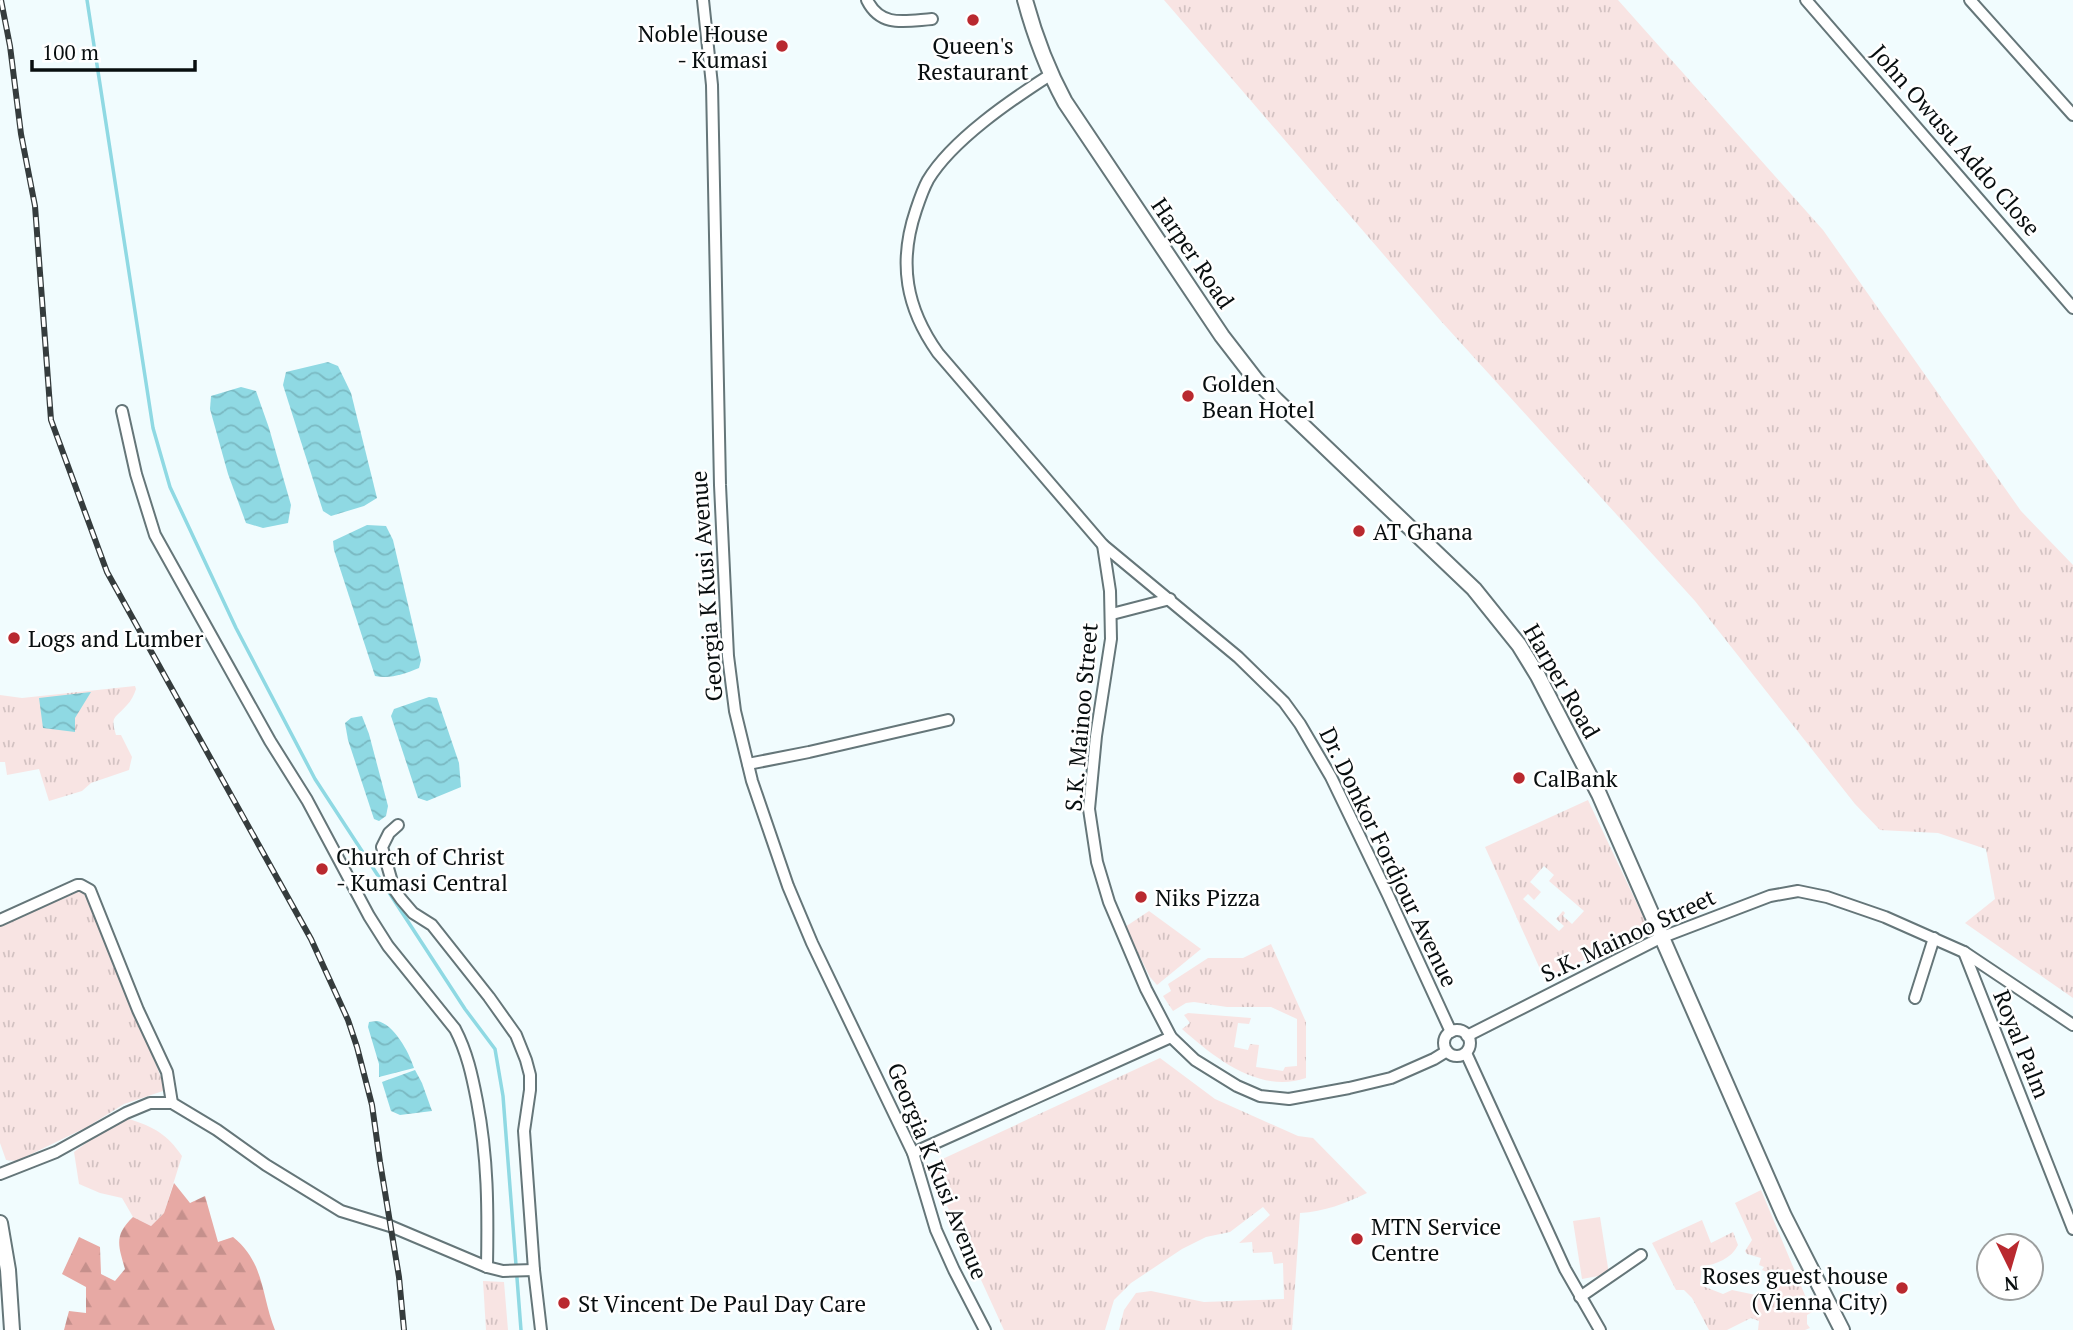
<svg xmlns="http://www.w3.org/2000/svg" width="2073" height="1330" font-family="'PT Serif',serif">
	<defs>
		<pattern id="grass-tufts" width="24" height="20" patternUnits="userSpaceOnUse" patternTransform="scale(1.75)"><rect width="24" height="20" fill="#f8e4e3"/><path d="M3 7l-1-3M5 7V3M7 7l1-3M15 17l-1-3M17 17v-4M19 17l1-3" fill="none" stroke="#d3c2c2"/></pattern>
		<pattern id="forest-firs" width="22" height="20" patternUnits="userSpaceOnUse" patternTransform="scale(1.75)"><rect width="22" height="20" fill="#e7a9a4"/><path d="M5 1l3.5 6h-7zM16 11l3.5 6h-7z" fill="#c5908c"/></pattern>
		<pattern id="water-waves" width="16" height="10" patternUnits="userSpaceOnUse" patternTransform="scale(1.75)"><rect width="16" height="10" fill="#8fd9e3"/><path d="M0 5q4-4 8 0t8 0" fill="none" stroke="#7ab9c2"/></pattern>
	</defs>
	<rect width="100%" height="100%" fill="#f1fcfe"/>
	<g fill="url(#grass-tufts)" fill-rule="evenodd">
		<polygon points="1164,0 1618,0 1823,230 2021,511 2073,565 2073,998 1965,923 1995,899 1986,849 1938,833 1880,830 1855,804 1695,601 1440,320"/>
		<path d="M135,686L136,689C134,695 131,701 127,705C115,719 110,715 116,735H121L132,757L129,770L91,783L82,791L49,801L39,769L7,775L5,762H0V695L22,698Z"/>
		<path d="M1588,800L1648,927L1545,980L1485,847ZM1544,866L1554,875L1549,881L1584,911L1572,924L1563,916L1565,913L1563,911L1556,919L1564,926L1559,931L1523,899L1528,894L1534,900L1541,892L1530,882Z"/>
		<polygon points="79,891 84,892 91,903 166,1090 124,1104 87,1127 17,1161 6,1160 0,1143 0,926"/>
		<polygon points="1149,911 1201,949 1157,985 1150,977 1125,927"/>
		<path d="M1271,944L1306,1022V1078C1259,1094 1215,1058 1182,1029L1190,1023L1184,1015L1188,1013L1251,1018L1249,1024L1238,1023L1234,1047L1248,1050L1250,1044L1259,1045L1256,1067L1283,1071L1285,1067L1297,1066V1019L1271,1007H1227L1194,1002L1186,1003L1173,1011L1163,996L1171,991L1168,984L1208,958H1243Z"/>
		<path d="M1160,1058L1215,1099L1298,1136L1313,1138L1367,1193C1346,1203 1324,1212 1300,1213L1292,1330H1119L1124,1310L1136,1293L1151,1291L1204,1302L1284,1299L1283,1263L1274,1264L1272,1252L1253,1253L1252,1242L1239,1243L1270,1215L1263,1207L1230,1232L1206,1237L1182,1249L1131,1283L1114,1300L1105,1330H1004L932,1173L936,1162Z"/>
		<path d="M129,1119C154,1127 167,1134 182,1156L164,1213L151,1226L133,1217L122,1198L100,1193L79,1184L74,1152L109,1126Z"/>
		<path d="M1761,1190L1812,1312L1807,1315V1324L1810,1328L1805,1330H1758L1759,1321L1751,1318L1727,1330H1709L1692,1298L1684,1290H1676L1652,1243L1702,1220L1711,1243L1733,1232L1738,1245C1732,1258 1716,1265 1702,1266L1700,1285L1723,1294L1732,1290L1770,1298L1775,1275L1762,1270L1764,1267L1759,1265L1761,1258L1747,1254L1745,1251L1752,1240L1735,1203Z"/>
		<polygon points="483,1281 504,1282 508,1330 486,1330"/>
	</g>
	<path fill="url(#forest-firs)" d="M174,1183L190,1203L205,1196L218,1242L233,1237C265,1263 261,1295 275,1330H64L69,1311L86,1313V1287L62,1274L79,1237L100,1247L101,1274L115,1281L125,1269C118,1245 114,1235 133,1217L151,1226L164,1213Z"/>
	<polygon fill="#f8e4e3" points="1600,1217 1609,1274 1582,1279 1573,1221"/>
	<g fill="url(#water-waves)">
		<polygon points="328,362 338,366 351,393 377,498 364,506 331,516 323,511 283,385 286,372"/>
		<polygon points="241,387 256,391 269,428 291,505 288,523 263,528 246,523 228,474 210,409 211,396"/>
		<path d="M367,525L386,526L393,540L421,660L419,668C404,674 391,679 375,676L334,550L333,541Z"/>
		<polygon points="91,692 75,718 75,732 43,728 39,698"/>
		<polygon points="429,697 437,698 459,763 461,787 427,801 418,798 391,716 394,709"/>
		<polygon points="362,716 369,734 388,806 386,816 379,821 374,819 348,740 345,723 351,718"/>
		<path d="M377,1021C394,1024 409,1052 414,1068L379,1077V1064L368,1027L369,1022Z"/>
		<polygon points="415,1070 422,1083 432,1111 400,1115 391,1111 382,1082"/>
	</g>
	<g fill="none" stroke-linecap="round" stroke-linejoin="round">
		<polyline stroke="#8fd9e3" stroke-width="3.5" points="87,0 153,428 170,487 236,628 315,779 465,1009 495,1049 503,1096 521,1330"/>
		<defs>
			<g id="minor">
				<polyline points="703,0 712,85 720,485 728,656 735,711 752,781 788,886 812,943 913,1153 936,1230 954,1270 985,1330"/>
				<path d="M867,0C881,28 905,21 932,19"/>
				<polyline points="1806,0 2073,308"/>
				<polyline points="1970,0 2073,115"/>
				<path d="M1050,75C1011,100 952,140 928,180C923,189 919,201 916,210C898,263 906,308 938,353L1103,545L1238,657L1284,702L1300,724L1331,777L1388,895L1451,1032"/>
				<path d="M122,411L136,474L155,535L270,741L307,800L369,916L388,946L455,1029C467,1052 472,1075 477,1101C488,1158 488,1209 487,1267"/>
				<polyline points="1103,545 1110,591 1111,639 1096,736 1089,809 1097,862 1109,902 1146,989 1171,1037 1195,1060 1237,1086 1260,1096 1289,1099 1349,1088 1391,1078 1434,1059 1447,1051"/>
				<polyline points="1112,614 1170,599"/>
				<polyline points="748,764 809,752 948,720"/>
				<polyline points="398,825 389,833 382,847 394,889 401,899 413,913 432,925 489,997 516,1035 526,1060 530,1075 530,1090 524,1131 534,1270 541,1330"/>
				<polyline points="0,920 77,885 81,885 90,890 138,1010 167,1072 172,1103"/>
				<polyline points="1964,952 2073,1229"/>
				<polyline points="1915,998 1934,938"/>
				<circle cx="1457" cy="1043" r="13"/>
				<polyline points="1467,1036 1660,938 1770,896 1798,891 1827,897 1885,917 1964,952 2073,1025"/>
				<polyline points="1466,1053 1565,1269 1600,1330"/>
				<polyline points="913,1153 1171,1037"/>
				<polyline points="0,1174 56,1152 126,1113 150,1103 172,1103 217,1130 266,1165 341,1211 390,1226 487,1267 503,1271 534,1270"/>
				<polyline points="1580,1297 1641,1255"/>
			</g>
			<g id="major">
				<path d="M1025,0C1035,37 1047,69 1065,102L1222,336L1256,380L1276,400L1474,589L1519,645L1538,676L1599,794L1784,1216L1842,1330"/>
				<polyline points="0,1223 8,1270 12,1330"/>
			</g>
		</defs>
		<use href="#minor" stroke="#657679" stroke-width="14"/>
		<use href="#major" stroke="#657679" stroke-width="18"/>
		<use href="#minor" stroke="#fff" stroke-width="10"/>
		<use href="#major" stroke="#fff" stroke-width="14"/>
		<defs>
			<polyline id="rail" points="1,0 10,46 21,134 35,206 51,420 107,572 311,939 348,1020 357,1047 372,1105 380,1162 399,1277 404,1330"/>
		</defs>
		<use href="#rail" stroke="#353c3d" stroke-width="6"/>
		<use href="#rail" stroke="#fff" stroke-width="3.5" stroke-dasharray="10" stroke-linecap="butt"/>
	</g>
	<g fill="#b9292f" stroke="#fff" stroke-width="2.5">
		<circle cx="973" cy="20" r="7"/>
		<circle cx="782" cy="46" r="7"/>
		<circle cx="1188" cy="396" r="7"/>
		<circle cx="1359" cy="531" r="7"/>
		<circle cx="14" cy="638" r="7"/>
		<circle cx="1519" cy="778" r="7"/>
		<circle cx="322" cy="869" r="7"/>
		<circle cx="1141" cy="897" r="7"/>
		<circle cx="1357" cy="1239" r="7"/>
		<circle cx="1902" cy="1288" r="7"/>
		<circle cx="564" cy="1303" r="7"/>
	</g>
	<g text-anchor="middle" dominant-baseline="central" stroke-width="5" stroke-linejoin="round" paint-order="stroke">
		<g font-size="23" fill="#080e0f" stroke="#fff" text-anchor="start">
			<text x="768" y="33" text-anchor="end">Noble House<tspan x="768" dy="26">- Kumasi</tspan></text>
			<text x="973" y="45" text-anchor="middle">Queen's<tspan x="973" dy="26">Restaurant</tspan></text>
			<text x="1202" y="383">Golden<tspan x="1202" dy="26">Bean Hotel</tspan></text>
			<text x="1373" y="531">AT Ghana</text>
			<text x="28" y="638">Logs and Lumber</text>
			<text x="1533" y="778">CalBank</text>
			<text x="336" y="856">Church of Christ<tspan x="336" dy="26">- Kumasi Central</tspan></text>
			<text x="1155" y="897">Niks Pizza</text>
			<text x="1371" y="1226">MTN Service<tspan x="1371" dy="26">Centre</tspan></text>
			<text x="1888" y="1275" text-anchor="end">Roses guest house<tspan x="1888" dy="26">(Vienna City)</tspan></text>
			<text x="578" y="1303">St Vincent De Paul Day Care</text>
		</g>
		<g font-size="23" fill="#080e0f" stroke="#fff">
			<text transform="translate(1956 140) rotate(49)">John Owusu Addo Close</text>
			<text transform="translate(1193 253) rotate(56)">Harper Road</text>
			<text transform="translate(706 586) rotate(-94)">Georgia K Kusi Avenue</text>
			<text transform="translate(1562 681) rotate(60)">Harper Road</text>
			<text transform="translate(1081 717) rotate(-85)">S.K. Mainoo Street</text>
			<text transform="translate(1389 857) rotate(64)">Dr. Donkor Fordjour Avenue</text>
			<text transform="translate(1628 935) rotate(-25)">S.K. Mainoo Street</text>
			<text transform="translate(2022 1044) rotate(68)">Royal Palm</text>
			<text transform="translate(938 1171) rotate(68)">Georgia K Kusi Avenue</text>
		</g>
	</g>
	<g transform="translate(2010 1267) rotate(175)"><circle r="33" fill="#ffffff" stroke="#9c9f9f" stroke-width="2"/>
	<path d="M0-5L12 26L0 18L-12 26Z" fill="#b9292f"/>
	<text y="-10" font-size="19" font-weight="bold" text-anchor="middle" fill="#080e0f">N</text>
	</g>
	<path d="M32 60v10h163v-10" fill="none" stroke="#080e0f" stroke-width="3.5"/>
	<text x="42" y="60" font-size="21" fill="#080e0f" stroke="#ffffff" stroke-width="5" paint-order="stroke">100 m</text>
</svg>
